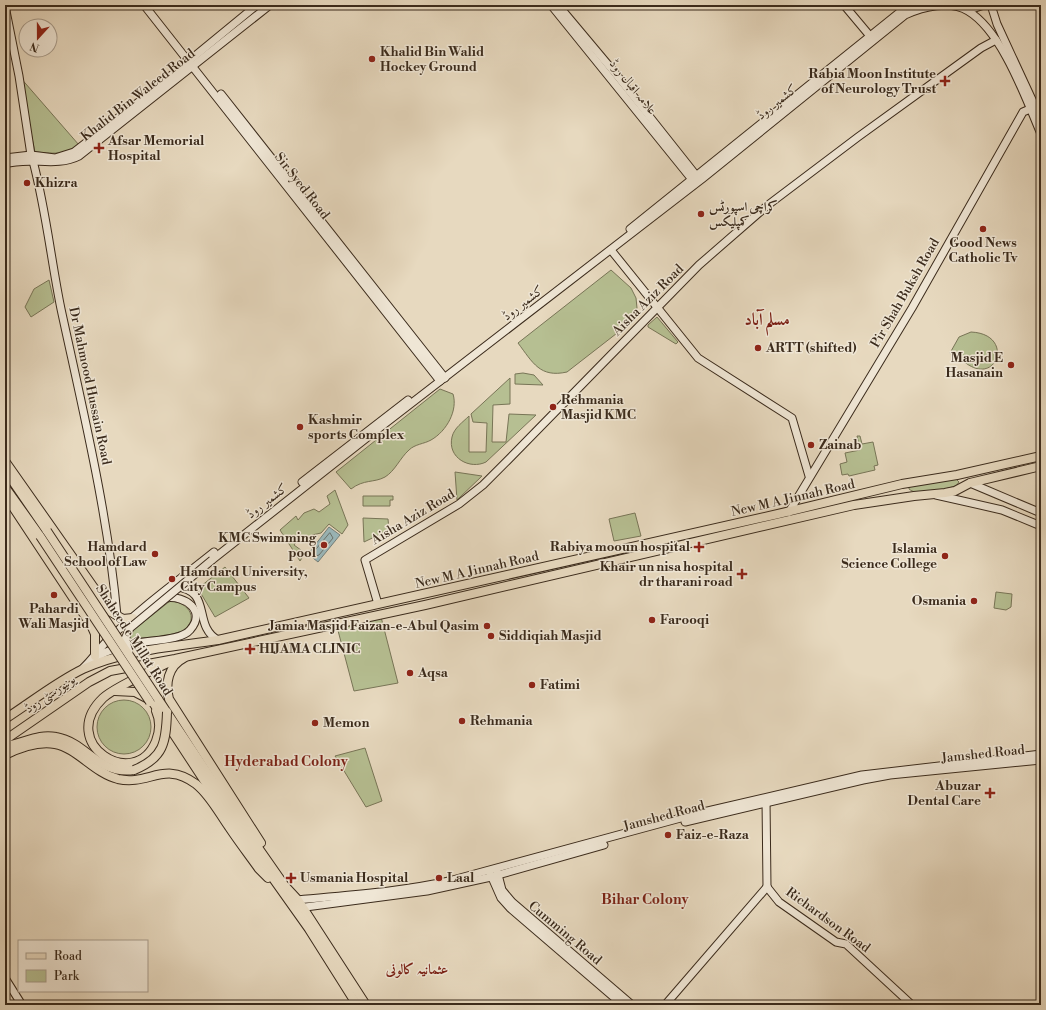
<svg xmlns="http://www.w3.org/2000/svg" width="1046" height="1010" font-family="'Libre Bodoni',Amiri,serif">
	<rect width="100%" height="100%" fill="#e7d9bf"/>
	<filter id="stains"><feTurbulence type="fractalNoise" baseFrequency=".005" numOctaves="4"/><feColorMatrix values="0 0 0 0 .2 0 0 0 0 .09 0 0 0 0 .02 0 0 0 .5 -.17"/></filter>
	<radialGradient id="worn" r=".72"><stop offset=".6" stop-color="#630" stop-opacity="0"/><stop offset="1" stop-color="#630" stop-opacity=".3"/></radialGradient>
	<g fill="#b6bf92" stroke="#787557">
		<path d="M19,76L79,145C66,156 51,153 35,152Z"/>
		<path d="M611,270L631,288L636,298L637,308L630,323L567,372C540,378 533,363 518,343Z"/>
		<polygon points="49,280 54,302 31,317 25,307 34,289"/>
		<polygon points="657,317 678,342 676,344 648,327 648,325"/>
		<path d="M971,332C1017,334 996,392 961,359C957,356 953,357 950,353L959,337Z"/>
		<polygon points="523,373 534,375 543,385 515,384 515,374"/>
		<path d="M510,378V404L493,405L492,442H506L509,414L536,415L486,462C470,470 447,458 452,437C454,428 463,422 469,416V452H486L487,423L473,422L471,414Z"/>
		<path d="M440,389L453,394C458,410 447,431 431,440C424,444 415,444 409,450C400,458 395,471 385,477C374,483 364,479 351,489L336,472Z"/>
		<polygon points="857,436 860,436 862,444 873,442 878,465 874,466 875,470 849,476 848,474 842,475 840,464 847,462 845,453 860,450"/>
		<polygon points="455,472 482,476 457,500"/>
		<path d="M954,477L959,482L956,486L952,487C941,490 918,497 909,489V487Z"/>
		<polygon points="335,490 348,525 342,534 329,524 321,533 312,535 306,543 299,538 294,545 305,553 300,561 280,530 296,516 298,520 304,513 314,509 319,512 330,504 327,496"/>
		<polygon points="363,496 393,496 393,500 390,500 390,506 363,506"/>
		<polygon points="635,513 641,536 614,541 609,519"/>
		<polygon points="363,518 388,519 389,530 364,542"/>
		<polygon points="225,567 249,598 215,617 200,592 196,590"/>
		<polygon points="996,592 1012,594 1011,607 1006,610 994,608"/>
		<path d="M170,601C195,603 199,627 176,633C161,638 144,637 129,639L131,632Z"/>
		<polygon points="380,613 398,683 354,691 336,623"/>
		<circle cx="124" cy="727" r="27"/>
		<polygon points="365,748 382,801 366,807 335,756"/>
	</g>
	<polygon fill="#9ab8bb" stroke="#74807b" points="329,527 340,535 318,562 308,554"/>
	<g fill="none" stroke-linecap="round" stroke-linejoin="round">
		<polygon stroke="#6a726c" stroke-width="1" points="330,533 333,538 319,555 316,556 314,552"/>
		<defs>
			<g id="secondary">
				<polyline points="144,5 440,381"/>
				<polyline points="551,5 694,182"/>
				<polyline points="558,5 615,73 699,179"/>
				<polyline points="844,5 870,36"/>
				<polyline points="966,5 975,8 984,5"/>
				<polyline points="991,5 997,24 1041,119"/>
				<polyline points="5,6 19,76 31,155"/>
				<polyline points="221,94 445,378"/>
				<polyline points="5,158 31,155 55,158 74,152 145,97 257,5"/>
				<path d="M33,161C46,210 51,260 61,309C83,411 108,513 117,616"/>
				<path d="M5,164C30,156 55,168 79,156L270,5"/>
				<polyline points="630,229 900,12 915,5"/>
				<polyline points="611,250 698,358 792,418 809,476"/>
				<polyline points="302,482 408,400"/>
				<polyline points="970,483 1041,513"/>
				<polyline points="936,495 1002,510 1041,526"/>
				<polyline points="789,512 912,308 1023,112 1030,109"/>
				<path d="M212,560L378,429L702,179L905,15C923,7 950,0 968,11C1002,31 1026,99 1041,134"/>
				<path d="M176,587C213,590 192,626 218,640"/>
				<polyline points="378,604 365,560 459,504 483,485 507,461 699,265 768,205 858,137 981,48 996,40"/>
				<path d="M97,657C108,650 121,646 134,644C148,640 181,641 190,630C207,611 185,595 166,598"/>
				<path d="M83,668C92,660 99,649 107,641C140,608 178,581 214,552"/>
				<polyline points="766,800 767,887"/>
				<polyline points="685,822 863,780 890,775 1041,760"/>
				<polyline points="497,871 502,890 512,902 632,1005"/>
				<polyline points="490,873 501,898 510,908 623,1005"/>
				<polyline points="767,887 779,902 836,942 846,944 912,1005"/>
				<path d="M293,903L298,900C348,895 399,892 449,881L699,813L862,775L1041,754"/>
				<polyline points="298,908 427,891 491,877 604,845"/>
				<polyline points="5,978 22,1005"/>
				<polyline points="665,1005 767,887"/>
			</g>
			<g id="primary">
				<polyline points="5,461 111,612 123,619 133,618"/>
				<polyline points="5,470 47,531"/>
				<polyline points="5,487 40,536"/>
				<polyline points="5,495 91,625 95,634 95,656"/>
				<path d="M184,658C168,666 165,684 169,699L261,843"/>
				<polyline points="115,691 135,692 152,701 213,794 309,929 357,1005"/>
				<polyline points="158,699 245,829 285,886 298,900 366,1005"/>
				<path d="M156,711C160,720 160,731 156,741C135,793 56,743 103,698C115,687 151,671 168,663"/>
				<path d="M5,719C30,703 56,682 83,669C124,650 173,647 218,640L778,514L902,484L957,475L1041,456"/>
				<polyline points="5,740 89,682 110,671 175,659 425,605 854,505 914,496 945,493 955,491 970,483 1041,466"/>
				<path d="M5,746C23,744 38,733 56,737C88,743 97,775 134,770"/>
				<path d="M5,755C19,748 38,741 55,744C77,748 94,773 118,779C149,786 164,760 196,784C210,795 219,813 229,827C239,842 249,855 259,869L268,878"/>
			</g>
		</defs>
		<use href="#secondary" stroke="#3b2b1c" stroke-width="9"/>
		<use href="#primary" stroke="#3b2b1c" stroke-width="10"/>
		<use href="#secondary" stroke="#efe6d5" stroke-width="7"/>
		<use href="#primary" stroke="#e7d9bf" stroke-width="8"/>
		<defs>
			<polyline id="secondary-bridge" points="129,651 125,639 130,628 212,560"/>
			<g id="primary-bridge">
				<polyline points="47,531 158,699"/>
				<polyline points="40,536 150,702"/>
				<path d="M134,770C164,758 166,742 167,712"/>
			</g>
		</defs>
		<use href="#secondary-bridge" stroke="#3b2b1c" stroke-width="9" stroke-linecap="butt"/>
		<use href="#primary-bridge" stroke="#3b2b1c" stroke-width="10" stroke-linecap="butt"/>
		<use href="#secondary-bridge" stroke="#efe6d5" stroke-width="7"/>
		<use href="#primary-bridge" stroke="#e7d9bf" stroke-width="8"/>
	</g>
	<g fill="#8f2418" stroke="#efe6d5" stroke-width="1.5">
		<circle cx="372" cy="59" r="4"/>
		<path d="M943 75h4v4h4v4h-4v4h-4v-4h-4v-4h4z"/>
		<path d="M97 142h4v4h4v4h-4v4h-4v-4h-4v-4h4z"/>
		<circle cx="27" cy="183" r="4"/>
		<circle cx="701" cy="214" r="4"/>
		<circle cx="983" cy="229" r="4"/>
		<circle cx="758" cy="348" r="4"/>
		<circle cx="1011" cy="365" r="4"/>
		<circle cx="553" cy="407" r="4"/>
		<circle cx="300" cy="427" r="4"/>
		<circle cx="811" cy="445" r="4"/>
		<circle cx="324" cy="545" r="4"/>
		<path d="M697 541h4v4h4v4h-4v4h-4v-4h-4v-4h4z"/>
		<circle cx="155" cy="554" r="4"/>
		<circle cx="945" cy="556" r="4"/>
		<path d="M740 568h4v4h4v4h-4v4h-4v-4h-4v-4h4z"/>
		<circle cx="172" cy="579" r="4"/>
		<circle cx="54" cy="595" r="4"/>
		<circle cx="974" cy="601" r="4"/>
		<circle cx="652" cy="620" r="4"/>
		<circle cx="487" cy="626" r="4"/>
		<circle cx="491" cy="636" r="4"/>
		<path d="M248 643h4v4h4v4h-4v4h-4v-4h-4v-4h4z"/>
		<circle cx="410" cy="673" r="4"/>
		<circle cx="532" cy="685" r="4"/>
		<circle cx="462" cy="721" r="4"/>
		<circle cx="315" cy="723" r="4"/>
		<path d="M988 787h4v4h4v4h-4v4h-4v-4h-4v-4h4z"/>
		<circle cx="668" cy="835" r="4"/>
		<path d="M289 872h4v4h4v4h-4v4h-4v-4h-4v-4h4z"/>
		<circle cx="439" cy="878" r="4"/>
	</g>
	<g text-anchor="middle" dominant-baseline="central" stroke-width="3" stroke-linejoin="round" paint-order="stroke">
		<g font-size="13" font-weight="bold" fill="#3b2b1c" stroke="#efe6d5" text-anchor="start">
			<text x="380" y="52">Khalid Bin Walid<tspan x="380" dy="15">Hockey Ground</tspan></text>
			<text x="936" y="74" text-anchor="end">Rabia Moon Institute<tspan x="936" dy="15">of Neurology Trust</tspan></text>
			<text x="108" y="141">Afsar Memorial<tspan x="108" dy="15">Hospital</tspan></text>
			<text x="35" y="183">Khizra</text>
			<text x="709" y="207">کراچی اسپورٹس<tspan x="709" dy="15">کمپلیکس</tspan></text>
			<text x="983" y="243" text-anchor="middle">Good News<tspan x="983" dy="15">Catholic Tv</tspan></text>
			<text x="766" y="348">ARTT (shifted)</text>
			<text x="1003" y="358" text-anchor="end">Masjid E<tspan x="1003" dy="15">Hasanain</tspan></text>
			<text x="561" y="400">Rehmania<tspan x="561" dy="15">Masjid KMC</tspan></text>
			<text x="308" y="420">Kashmir<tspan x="308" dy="15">sports Complex</tspan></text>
			<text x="819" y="445">Zainab</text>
			<text x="316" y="538" text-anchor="end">KMC Swimming<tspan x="316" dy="15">pool</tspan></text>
			<text x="147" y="547" text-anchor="end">Hamdard<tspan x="147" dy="15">School of Law</tspan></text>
			<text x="690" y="547" text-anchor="end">Rabiya mooun hospital</text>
			<text x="937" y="549" text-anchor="end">Islamia<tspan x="937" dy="15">Science College</tspan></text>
			<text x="733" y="567" text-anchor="end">Khair un nisa hospital<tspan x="733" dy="15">dr tharani road</tspan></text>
			<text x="180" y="572">Hamdard University,<tspan x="180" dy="15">City Campus</tspan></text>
			<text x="966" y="601" text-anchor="end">Osmania</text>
			<text x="54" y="609" text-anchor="middle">Pahardi<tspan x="54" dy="15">Wali Masjid</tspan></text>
			<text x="660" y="620">Farooqi</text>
			<text x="479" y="626" text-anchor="end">Jamia Masjid Faizan-e-Abul Qasim</text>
			<text x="499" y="636">Siddiqiah Masjid</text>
			<text x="259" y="649">HIJAMA CLINIC</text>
			<text x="418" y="673">Aqsa</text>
			<text x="540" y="685">Fatimi</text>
			<text x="470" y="721">Rehmania</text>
			<text x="323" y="723">Memon</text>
			<text x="981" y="786" text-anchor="end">Abuzar<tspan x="981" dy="15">Dental Care</tspan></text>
			<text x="676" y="835">Faiz-e-Raza</text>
			<text x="300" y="878">Usmania Hospital</text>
			<text x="447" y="878">Laal</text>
		</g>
		<g font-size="13" fill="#3b2b1c" stroke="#efe6d5">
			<text transform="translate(633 87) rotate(51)">علامہ اقبال روڈ</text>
			<text transform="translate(138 95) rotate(-38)">Khalid Bin Waleed Road</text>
			<text transform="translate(777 102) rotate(-39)">کشمیر روڈ</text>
			<text transform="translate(302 186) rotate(52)">Sir Syed Road</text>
			<text transform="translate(905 293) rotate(-60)">Pir Shah Buksh Road</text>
			<text transform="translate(648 300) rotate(-45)">Aisha Aziz Road</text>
			<text transform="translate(523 303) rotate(-38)">کشمیر روڈ</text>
			<text transform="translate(90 386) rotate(78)">Dr Mahmood Hussain Road</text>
			<text transform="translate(793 498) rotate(-13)">New M A Jinnah Road</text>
			<text transform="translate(267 501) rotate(-38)">کشمیر روڈ</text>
			<text transform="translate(413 517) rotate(-31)">Aisha Aziz Road</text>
			<text transform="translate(477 570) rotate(-13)">New M A Jinnah Road</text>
			<text transform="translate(134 640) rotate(57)">Shaheed e Millat Road</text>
			<text transform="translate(50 694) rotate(-34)">یونیورسٹی روڈ</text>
			<text transform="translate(983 754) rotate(-6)">Jamshed Road</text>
			<text transform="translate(664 816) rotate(-15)">Jamshed Road</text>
			<text transform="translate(828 920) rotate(36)">Richardson Road</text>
			<text transform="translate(565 933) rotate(40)">Cumming Road</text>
		</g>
		<g font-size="14" font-weight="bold" fill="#7a1f14" stroke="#efe6d5">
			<text x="286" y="762">Hyderabad Colony</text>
			<text x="645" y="900">Bihar Colony</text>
			<text x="417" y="970">عثمانیہ کالونی</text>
		</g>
		<g font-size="17" font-weight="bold" fill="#7a1f14" stroke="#efe6d5">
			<text x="767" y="320">مسلم آباد</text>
		</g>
	</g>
	<rect width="1046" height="1010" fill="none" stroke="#e7d9bf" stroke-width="20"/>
	<rect x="6" y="6" width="1034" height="998" fill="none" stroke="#3b2b1c" stroke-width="2"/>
	<rect x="10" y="10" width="1026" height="990" fill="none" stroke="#3b2b1c"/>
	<rect x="18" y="940" width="130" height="52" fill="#efe6d5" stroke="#a79b8b"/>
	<rect x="26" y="953" width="20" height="6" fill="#e7d9bf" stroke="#a79b8b"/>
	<text x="54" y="960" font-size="12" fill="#3b2b1c">Road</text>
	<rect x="26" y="970" width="20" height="12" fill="#b6bf92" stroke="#a79b8b"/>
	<text x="54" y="980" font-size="12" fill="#3b2b1c">Park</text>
	<g transform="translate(38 38) rotate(201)"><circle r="19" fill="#efe6d5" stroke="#a79b8b"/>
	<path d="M0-3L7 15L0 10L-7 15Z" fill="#8f2418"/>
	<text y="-6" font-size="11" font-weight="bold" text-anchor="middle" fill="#3b2b1c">N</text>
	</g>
	<rect width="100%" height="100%" filter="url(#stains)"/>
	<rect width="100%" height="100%" fill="url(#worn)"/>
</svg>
